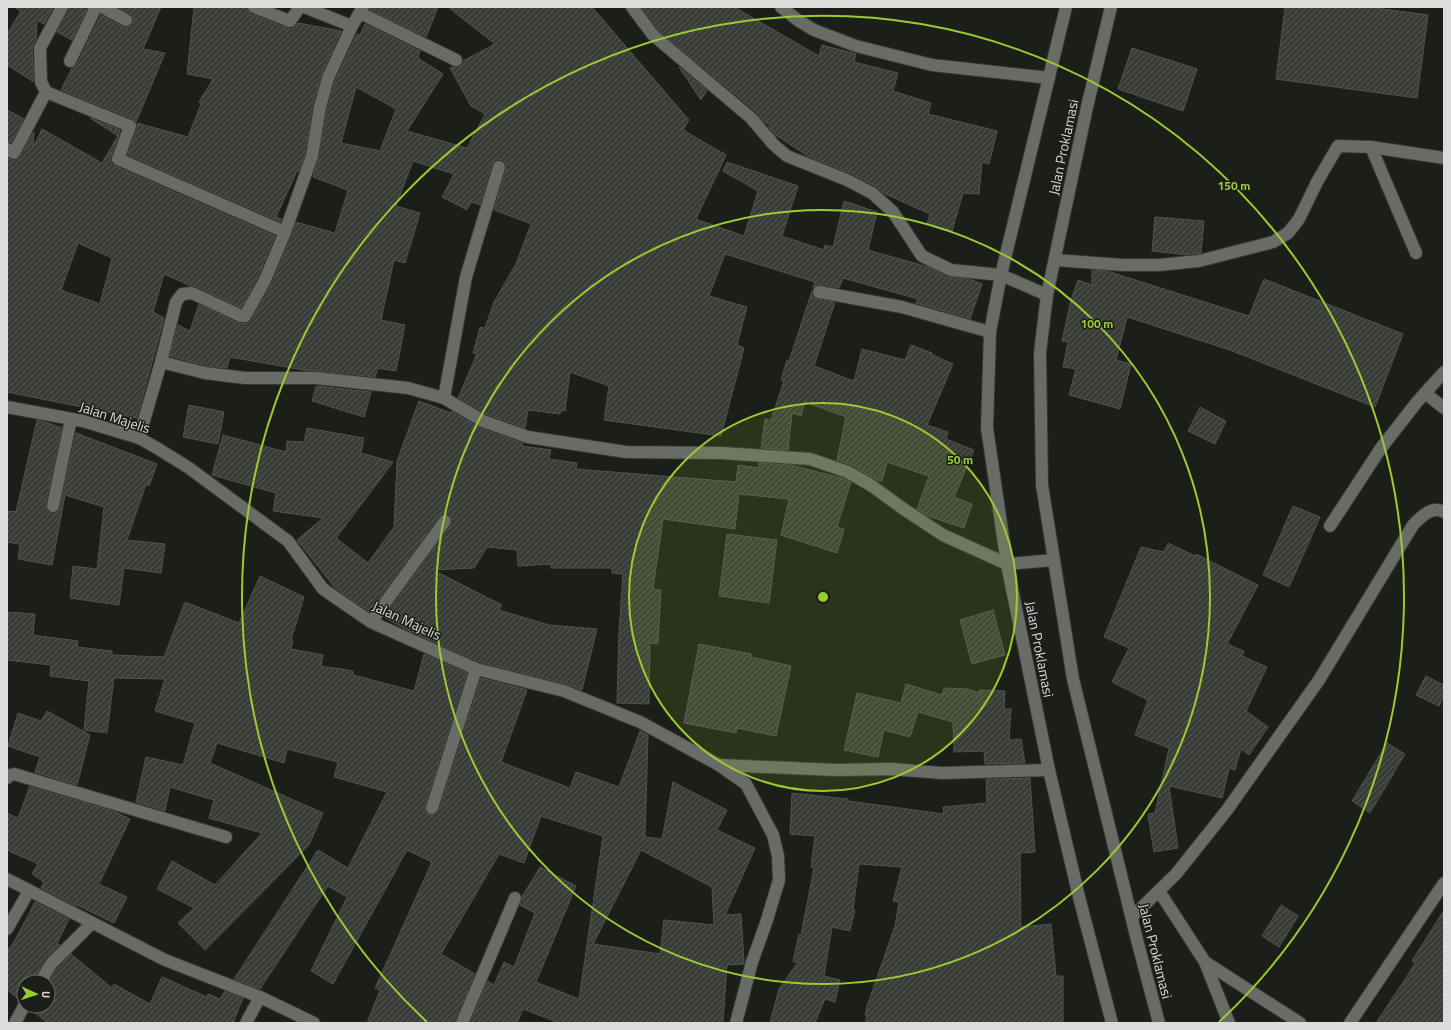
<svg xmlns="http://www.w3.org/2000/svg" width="1451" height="1030" font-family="'Titillium Web',sans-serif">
	<defs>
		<pattern id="building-hatch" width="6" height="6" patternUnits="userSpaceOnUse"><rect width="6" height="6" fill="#3a3c37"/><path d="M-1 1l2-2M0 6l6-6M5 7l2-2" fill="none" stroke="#565853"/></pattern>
	</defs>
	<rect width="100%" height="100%" fill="#1c1e19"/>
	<g fill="url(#building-hatch)" stroke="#50524c" fill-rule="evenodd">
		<polygon points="14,7 53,7 44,24 37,20 36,40 32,48 34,82 7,65 7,34 21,11"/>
		<polygon points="69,7 88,7 72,40 57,32"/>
		<polygon points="118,7 161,7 143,49 165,53 136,122 133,119 61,90 72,68 77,64 101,15 123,27 127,27 132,24 133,19 132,16"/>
		<polygon points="194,7 247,7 248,11 251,14 288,28 293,28 298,23 341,31 321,76 313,106 305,154 299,171 297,171 276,217 282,219 281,222 127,155 137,129 137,123 188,137 201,104 199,102 213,79 187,74"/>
		<polygon points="371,7 438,7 426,37 370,10"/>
		<path d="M448,7H592L689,120L683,130L726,155L696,219L744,236L758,191L723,171L727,162L798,186L782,236L824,250L825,245L833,247L844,201L877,212L868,250L928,267L948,277L969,279L982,284L970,319L916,303L918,299L843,278L839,288L820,285H816L813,288L815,282L725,254L709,296L747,307L737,345L744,348L721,436L604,420L609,386L570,372L565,411L561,410L560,414L528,410L525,428L486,414L458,398L477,354L473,353L480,327L485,328L494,302L516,264L531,224L494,210L506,169L505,162L502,160H497L492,164L480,205L471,202L467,210L442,197L454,174L413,161L396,206L420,213L405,263L394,260L381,320L405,325L396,371L378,368L375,377L317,371L303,370L230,357L227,368L206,366L170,356L178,325L190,331L199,304L238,323H245L251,320L272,283L296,222L335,233L348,190L313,177L319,157L327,109L335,81L357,34L360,35L365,24L420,51L418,58L443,74L407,131L467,148L485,114L471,106L450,68L460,66L463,61L495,44ZM356,87L396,109L380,151L341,143Z"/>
		<polygon points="641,7 734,7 819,56 822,45 856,54 854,62 898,73 893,91 931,103 928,114 997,131 989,164 982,162 979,194 963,193 952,231 927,224 930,214 883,193 875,186 850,173 809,157 774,134 769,127 770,125 763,121 756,112 658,30"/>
		<polygon points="1285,7 1368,7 1428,15 1417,98 1276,79"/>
		<polygon points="1132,48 1197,69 1183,111 1118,89"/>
		<polygon points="679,67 707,90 701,100"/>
		<polygon points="7,110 24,119 11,143 7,142"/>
		<path d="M90,118L120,130L111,157V161L115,166L275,236L258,277L241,308L195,286H191L164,274L153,312L164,318L137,418L7,392V158L14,160L18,159L34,132L33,148L42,129L102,163L118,136ZM78,243L112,258L100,304L61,290Z"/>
		<polygon points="1155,217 1204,221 1201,253 1188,255 1152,251"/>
		<polygon points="1092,270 1107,271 1249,316 1264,279 1403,334 1375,407 1227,349 1127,317 1116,360 1131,364 1120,409 1069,395 1076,369 1063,367 1068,342 1062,341 1071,300 1078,280 1092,285"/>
		<polygon points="812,291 814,298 835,302 814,366 854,381 862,349 905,360 911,345 932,353 931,354 953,364 927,425 948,432 946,439 974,450 954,497 972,504 964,528 928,516 917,509 929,476 887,462 882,481 876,480 852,465 837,460 846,417 805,402 801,416 792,413 788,450 761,448 765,419 771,420 784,381 781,380 787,360 789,361"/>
		<polygon points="316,386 371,392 364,417 312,401"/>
		<polygon points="419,401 451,413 452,411 480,428 523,443 522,446 551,450 549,459 577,463 576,469 736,482 738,465 759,468 759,463 791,465 845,479 851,482 837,527 844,529 837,553 781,535 789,499 739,494 735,529 663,519 653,589 661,590 658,644 650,643 649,704 617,703 619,631 623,574 612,573 612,568 551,568 551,564 518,566 517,550 487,547 474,568 433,570 502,605 499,610 549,625 597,629 582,690 566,684 478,662 413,633 384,617 451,525 452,518 449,515 442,514 439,517 369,612 335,588 297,540 323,518 273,511 276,493 212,475 223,435 286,452 287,441 304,442 307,428 364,438 361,453 393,462 336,538 368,563 394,527 397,461"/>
		<polygon points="189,405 224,412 218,444 183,437"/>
		<polygon points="1200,407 1226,421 1215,444 1188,431"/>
		<polygon points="37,420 45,422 62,428 46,504 46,509 51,513 56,513 60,508 76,433 157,464 149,486 146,484 127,540 165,544 161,573 124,568 119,605 70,598 73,566 97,569 104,507 65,495 52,565 18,559 20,544 7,542 7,511 16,512"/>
		<polygon points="1293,506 1320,517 1289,587 1263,575"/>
		<polygon points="727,534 777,540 769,603 719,596"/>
		<polygon points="1168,543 1195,556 1196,554 1258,585 1227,644 1244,651 1242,656 1267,667 1246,711 1268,727 1249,755 1241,749 1235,770 1229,768 1222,798 1169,786 1178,848 1154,852 1148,814 1155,813 1169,748 1135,735 1148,700 1112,682 1129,648 1104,637 1141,547 1164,552"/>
		<path d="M260,576L304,597L291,640H293L291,649L323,655L321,666L353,671V675L414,691L424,654L467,673L425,806V810L429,815H434L439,810L481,678L527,690L501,762L570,788L576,772L619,787L640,731L648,735L645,837L662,839L673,782L727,810L717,830L755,848L725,915L741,914L744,962V964L727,965L723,1023H560L523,1009L517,1023H470L488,981L494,985L504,962L514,967L535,913L520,905L522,897L540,867L576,886L536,982L579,999L603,836L541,816L524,863L499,854L441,954L475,974L455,1023H367L380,990L375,988L432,862L407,850L333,984L311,971L347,897L328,886L260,989L234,979L318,850L348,868L387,792L334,777L338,762L287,749L284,763L217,743L210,763L323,813L309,845L205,950L178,923L194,908L157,889L172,861L215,885L262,833L209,818L214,800L170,787L165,811L136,802L146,757L183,765L195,723L155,711L165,679L114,678L107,733L84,730L89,681L50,676L51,665L7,660V612L35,614L33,635L78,641L77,647L112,651V655L164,657L185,602L239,623ZM641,850L712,887L714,925L664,920L660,954L593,944Z"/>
		<polygon points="993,610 1005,655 972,664 960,620"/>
		<polygon points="699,644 751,654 751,657 791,666 776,736 737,728 736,733 684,723"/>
		<polygon points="1426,676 1444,685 1444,695 1439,706 1416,695"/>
		<polygon points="906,684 942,695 944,688 967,689 980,693 979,690 1005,691 1004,709 1011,709 1009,740 1021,739 1025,763 985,764 984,751 954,752 953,722 918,712 910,737 884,730 878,757 844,750 857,693 901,703"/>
		<polygon points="47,711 90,735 77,785 35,772 40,757 8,746 18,713 41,721"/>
		<polygon points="1387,743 1405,754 1370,813 1352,801"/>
		<polygon points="1030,778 1035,852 1020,853 1021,927 1051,924 1056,976 1063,976 1063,1023 865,1023 867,1016 865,1015 867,1009 866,1009 895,926 899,902 893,901 902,867 859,864 853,910 855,910 850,931 832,927 824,976 840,980 835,1002 825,999 815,1023 770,1023 779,989 798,962 793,962 799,934 801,935 814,868 811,867 815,836 790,834 792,793 848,799 848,801 944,814 943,807 987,803 986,779"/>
		<polygon points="30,786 113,811 130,819 99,884 127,897 114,923 77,905 76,906 41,888 44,882 32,874 38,864 7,850 7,813 18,818"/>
		<polygon points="35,902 69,919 57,943 60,945 46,959 34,978 33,982 24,982 24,999 20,1000 7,990 7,951 14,942"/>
		<polygon points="1281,905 1298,916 1279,947 1262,936"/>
		<polygon points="1444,910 1444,1023 1376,1023 1415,964 1412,961"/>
		<polygon points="71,954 112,988 114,984 150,1004 162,977 207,997 208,994 220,999 225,991 243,998 233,1023 47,1023 31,1009 31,1006 48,1006 48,983 58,968"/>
	</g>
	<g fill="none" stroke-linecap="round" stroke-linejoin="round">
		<defs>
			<g id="lane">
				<polyline points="1371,147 1416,253"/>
				<polyline points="1055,260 1123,265 1159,265 1199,261 1273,242 1288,233 1299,219 1317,182 1338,146 1371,147 1444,158"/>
				<polyline points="1425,393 1444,408"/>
				<polyline points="1330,526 1381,448 1417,402 1444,372"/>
				<polyline points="1159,891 1205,962 1300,1023"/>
				<path d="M1132,917L1176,874L1227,810L1319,680L1413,525C1421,517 1432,505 1444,512"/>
				<polyline points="1205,962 1229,1023"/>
				<polyline points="1350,1023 1444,883"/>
			</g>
			<g id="street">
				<polyline points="102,7 126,20"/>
				<polyline points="254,7 290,21 300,7"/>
				<polyline points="304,7 352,26"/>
				<polyline points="632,7 653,35 751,118 774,145 787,156 847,180 872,193 893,212 922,256 951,270 1001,275 1047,295"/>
				<polyline points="781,7 799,21 814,30 856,46 932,65 1049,78"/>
				<polyline points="360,13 456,60"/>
				<polyline points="70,61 96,7"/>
				<polyline points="46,92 130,126 118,159 285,232"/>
				<polyline points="7,149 14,153 46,92 41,82 40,48 62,7"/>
				<polyline points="819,292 902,307 990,332"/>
				<polyline points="161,362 205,373 245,378 316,378 408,388 444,398 483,421 528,437 626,452 722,453 810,459 848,472 872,486 905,510 943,535 1007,564 1054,560"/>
				<polyline points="444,398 466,277 499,167"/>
				<polyline points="7,407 83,421 139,438 157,448 189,468 288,541 323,589 371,622 476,669 564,691 640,722 719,765 746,784 773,835 778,856 779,880 766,923 752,962 736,1023"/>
				<polyline points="139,438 161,362 176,302 182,294 192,293 241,316 245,316 265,280 285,232 312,156 320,107 328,78 352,26 363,7"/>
				<polyline points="53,506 71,419"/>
				<polyline points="371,622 445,521"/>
				<polyline points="719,765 836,770 891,769 942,773 1049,770"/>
				<polyline points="7,778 10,775 14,774 226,837"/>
				<polyline points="432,808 476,669"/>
				<polyline points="7,879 165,960 260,997 314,1023"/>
				<polyline points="7,929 29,891"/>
				<polyline points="40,982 52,963 92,923"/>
				<polyline points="15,1023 24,1006"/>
				<polyline points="246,1023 260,997"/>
				<polyline points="462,1023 515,898"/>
			</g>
			<g id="secondary">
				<polyline points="1066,7 1001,275 990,332 987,428 1007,564 1049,770 1080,901 1112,1023"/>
				<polyline points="1111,7 1087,107 1047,295 1040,353 1042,485 1073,679 1137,940 1159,1023"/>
			</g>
		</defs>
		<use href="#lane" stroke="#363734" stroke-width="14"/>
		<use href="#street" stroke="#363734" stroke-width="14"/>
		<use href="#secondary" stroke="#363734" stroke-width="14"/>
		<use href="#lane" stroke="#696b66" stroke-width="12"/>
		<use href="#street" stroke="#696b66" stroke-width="12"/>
		<use href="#secondary" stroke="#696b66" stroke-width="12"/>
	</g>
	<circle cx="823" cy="597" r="194" fill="#9bcb33" fill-opacity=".12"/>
	<g fill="none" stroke="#9bcb33" stroke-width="2">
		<circle cx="823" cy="597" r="194"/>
		<circle cx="823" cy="597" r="387"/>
		<path d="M427 1022A581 581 0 1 1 1219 1022"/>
	</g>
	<g text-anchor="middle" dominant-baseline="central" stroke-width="3" stroke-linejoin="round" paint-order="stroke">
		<g font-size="14" fill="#dcddda" stroke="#1c1e19">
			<text transform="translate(1063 147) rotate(-78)">Jalan Proklamasi</text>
			<text transform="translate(115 417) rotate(18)">Jalan Majelis</text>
			<text transform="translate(407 620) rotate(25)">Jalan Majelis</text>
			<text transform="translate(1040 649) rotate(79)">Jalan Proklamasi</text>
			<text transform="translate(1156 951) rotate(76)">Jalan Proklamasi</text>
		</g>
	</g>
	<circle cx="823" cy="597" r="6" fill="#9bcb33" stroke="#1c1e19" stroke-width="2"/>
	<g font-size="12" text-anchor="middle" font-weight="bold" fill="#9bcb33" stroke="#1c1e19" stroke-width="3" stroke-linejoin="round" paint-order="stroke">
		<text x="1234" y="190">150 m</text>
		<text x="1097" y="328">100 m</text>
		<text x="960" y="464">50 m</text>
	</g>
	<rect width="1451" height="1030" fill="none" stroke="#dcddda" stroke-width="16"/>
	<g transform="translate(36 994) rotate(93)"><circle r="19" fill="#1c1e19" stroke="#696a66"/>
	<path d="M0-3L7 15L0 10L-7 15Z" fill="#9bcb33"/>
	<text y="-6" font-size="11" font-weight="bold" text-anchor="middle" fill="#dcddda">U</text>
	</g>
</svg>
